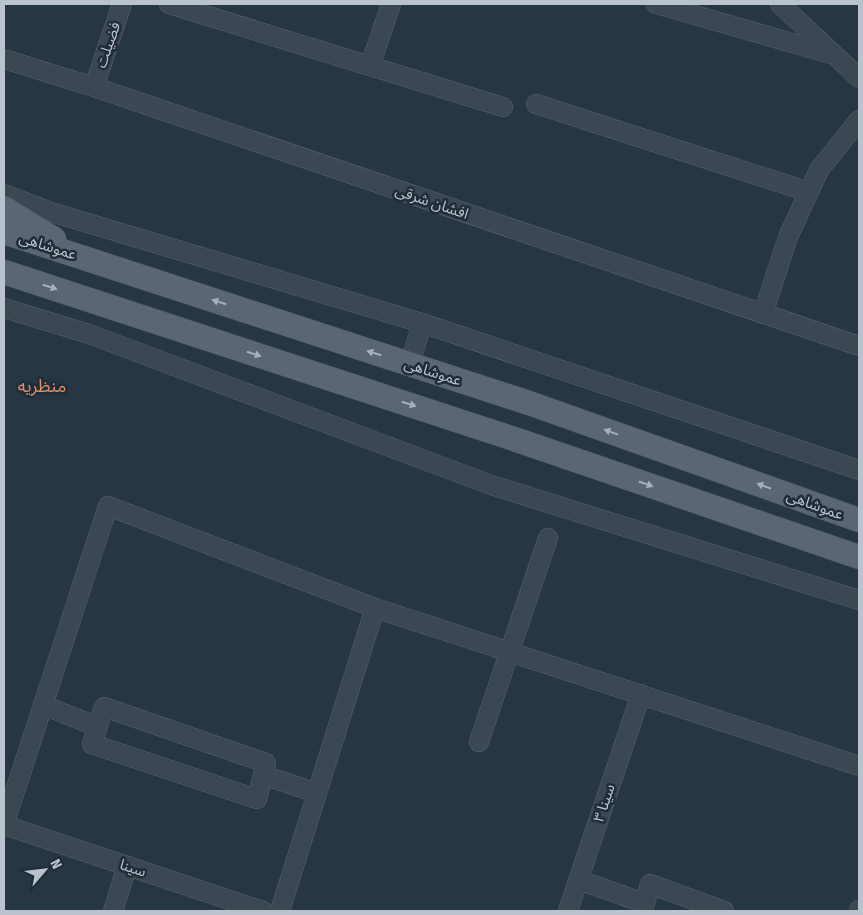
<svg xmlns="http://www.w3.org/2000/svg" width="863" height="915" font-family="'Fira Sans Condensed','Noto Sans Arabic',sans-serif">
	<rect width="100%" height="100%" fill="#273643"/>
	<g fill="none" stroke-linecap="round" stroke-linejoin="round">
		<defs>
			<g id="minor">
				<polyline points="169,4 503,107"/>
				<polyline points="656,4 834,55"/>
				<polyline points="780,4 859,78"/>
				<polyline points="4,59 94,87 859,346"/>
				<polyline points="370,66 391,4"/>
				<polyline points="94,87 122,4"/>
				<polyline points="536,104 809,192"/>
				<polyline points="4,194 51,212 422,323 859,470"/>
				<polyline points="4,308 89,334 491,485 859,600"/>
				<polyline points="763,314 788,237 819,170 859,120"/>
				<polyline points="410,364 422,323"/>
				<polyline points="375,608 859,766"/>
				<polyline points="43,705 98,727"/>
				<polygon points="104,707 266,763 257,799 92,744"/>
				<polyline points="479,742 548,538"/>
				<polyline points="263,775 317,793"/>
				<polyline points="4,825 108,506 375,608 280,911"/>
				<polyline points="4,825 263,911"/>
				<polyline points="579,880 644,903"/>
				<polyline points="113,911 127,866"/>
				<polyline points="568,911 641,694"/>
				<polyline points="643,911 650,884 724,911"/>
				<polyline points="859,911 859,910"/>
			</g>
			<g id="major">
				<polyline points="4,208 54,239"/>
				<polyline points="4,232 529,403 859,520"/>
				<polyline points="4,272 517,440 859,557"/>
			</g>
		</defs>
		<use href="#minor" stroke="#5a6570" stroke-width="20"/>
		<use href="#major" stroke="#48535f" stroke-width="25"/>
		<use href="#minor" stroke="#3b4753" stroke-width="19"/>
		<use href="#major" stroke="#5a6673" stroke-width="24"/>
	</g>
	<defs><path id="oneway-solid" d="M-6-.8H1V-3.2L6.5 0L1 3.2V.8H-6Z" transform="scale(1.25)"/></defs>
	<g fill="#a6b0bb">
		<use href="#oneway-solid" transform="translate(50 287) rotate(18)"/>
		<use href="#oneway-solid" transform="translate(219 302) rotate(-162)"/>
		<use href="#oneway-solid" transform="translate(374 353) rotate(-162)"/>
		<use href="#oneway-solid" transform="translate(254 354) rotate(18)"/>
		<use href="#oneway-solid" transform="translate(409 404) rotate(18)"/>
		<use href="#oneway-solid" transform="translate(611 432) rotate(-160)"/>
		<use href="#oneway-solid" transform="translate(646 484) rotate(19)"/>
		<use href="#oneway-solid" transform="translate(764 486) rotate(-160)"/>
	</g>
	<g text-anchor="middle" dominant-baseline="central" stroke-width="5" stroke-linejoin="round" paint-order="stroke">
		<g font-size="15" fill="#b9c2cd" stroke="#202c38">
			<text transform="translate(108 45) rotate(-71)">فضیلت</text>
			<text transform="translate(432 202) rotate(19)">افشان شرقی</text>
			<text transform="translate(48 246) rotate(18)">عموشاهی</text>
			<text transform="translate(433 372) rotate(18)">عموشاهی</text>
			<text transform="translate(815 505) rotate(20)">عموشاهی</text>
			<text transform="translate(604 803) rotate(-72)">سینا ۳</text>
			<text transform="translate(133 868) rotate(18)">سینا</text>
		</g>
		<g font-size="18" fill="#d78f6a" stroke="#202c38">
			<text x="42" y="386">منظریه</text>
		</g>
	</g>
	<rect width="863" height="915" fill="none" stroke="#b9c2cd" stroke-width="10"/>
	<g transform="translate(45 870) rotate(62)" stroke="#202c38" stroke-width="4" paint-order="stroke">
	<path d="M0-4L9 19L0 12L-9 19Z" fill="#b9c2cd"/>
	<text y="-8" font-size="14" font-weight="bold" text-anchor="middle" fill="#b9c2cd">N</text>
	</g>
</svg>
